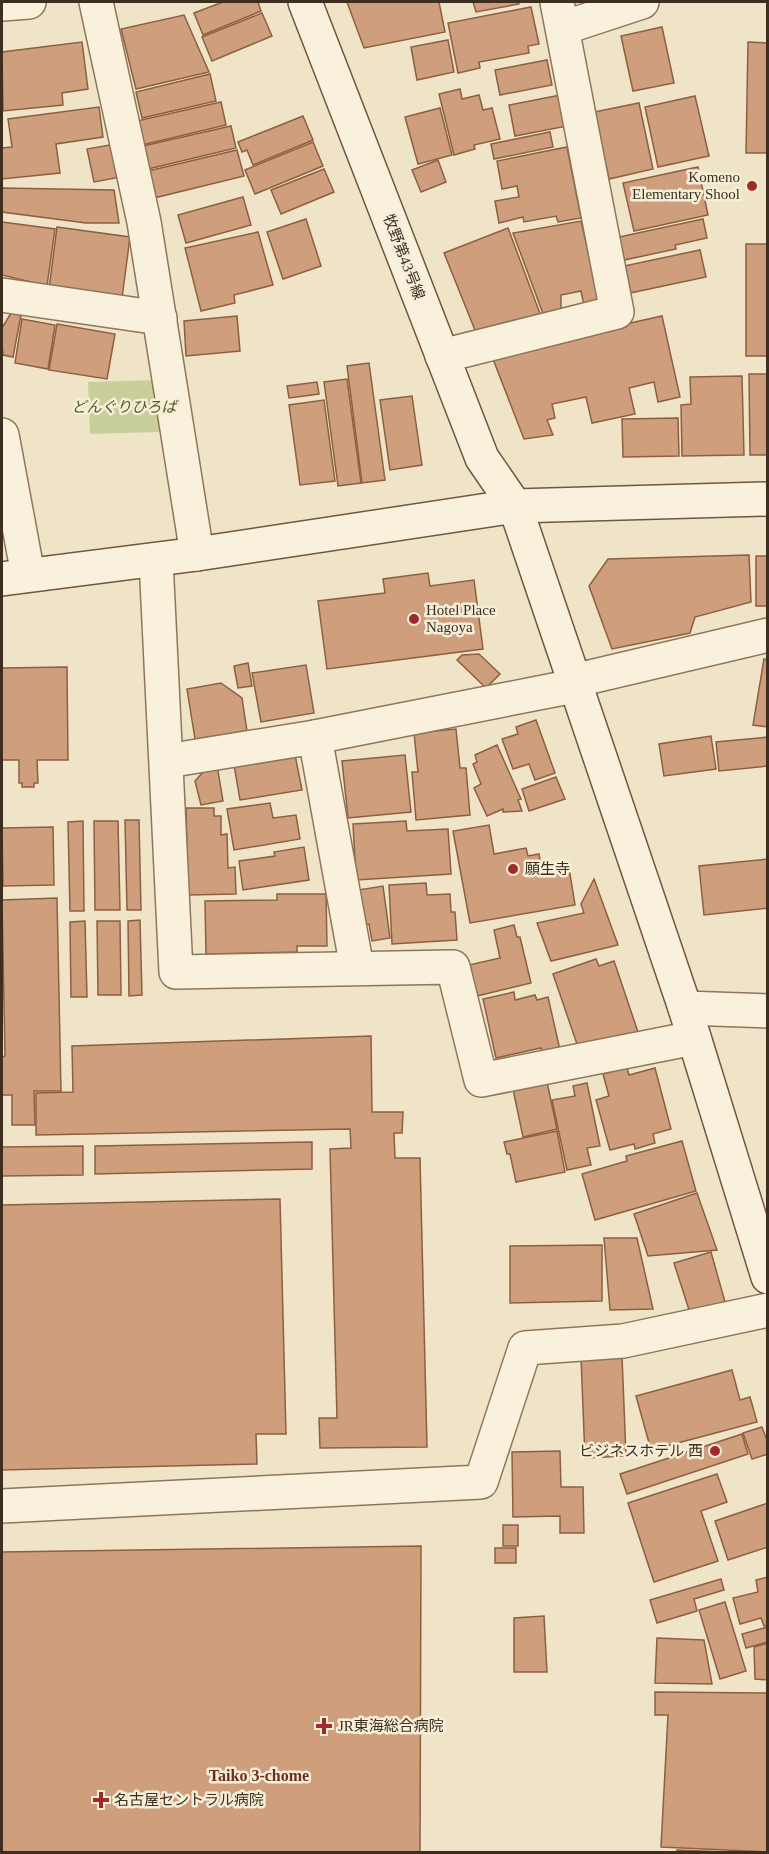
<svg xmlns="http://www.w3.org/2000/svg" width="769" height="1854" font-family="'Times New Roman','Noto Sans JP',serif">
	<rect width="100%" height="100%" fill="#f0e4c8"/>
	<polygon fill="#c9cf9b" points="158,380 160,432 90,434 88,382"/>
	<g fill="#cf9f7d" stroke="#8d5f41" stroke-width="1.5">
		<polygon points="223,2 258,2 261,11 203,35 194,13"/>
		<polygon points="347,2 439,2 445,32 364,48"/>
		<polygon points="473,2 518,2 519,4 476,12"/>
		<polygon points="531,7 539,44 528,46 529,53 479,62 480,68 458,73 448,23"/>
		<polygon points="262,13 272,36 212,61 202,37"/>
		<polygon points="184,15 209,72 136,89 121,29"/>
		<polygon points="662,27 674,83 633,91 621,36"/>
		<polygon points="448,40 454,72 417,80 411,47"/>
		<polygon points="82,42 88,89 62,93 63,105 3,111 2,52"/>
		<polygon points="748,42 768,43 768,153 746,153"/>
		<polygon points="547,60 552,85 500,95 495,70"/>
		<polygon points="210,74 216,101 142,118 136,92"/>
		<polygon points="460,89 462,99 479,95 483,110 492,108 500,139 474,145 475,149 454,155 439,94"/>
		<polygon points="561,95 567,126 515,136 509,105"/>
		<polygon points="695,96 709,156 658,167 645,107"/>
		<polygon points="221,102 226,125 142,145 137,121"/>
		<polygon points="639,103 653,169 609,179 594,112"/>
		<polygon points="99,107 103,137 56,144 60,173 2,179 2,148 12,147 8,119"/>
		<polygon points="440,108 452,155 418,164 405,117"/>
		<polygon points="303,116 313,140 253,165 247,150 242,152 238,142"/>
		<polygon points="231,126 236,148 148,169 143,146"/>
		<polygon points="550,132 553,147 494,159 491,144"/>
		<polygon points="313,142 323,166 255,194 245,170"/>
		<polygon points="115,144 121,177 94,182 87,149"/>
		<polygon points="567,147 581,218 558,222 556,216 524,222 523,217 499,223 495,201 519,197 517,186 502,189 497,161"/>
		<polygon points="237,150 244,176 154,198 148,171"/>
		<polygon points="438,160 446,182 421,192 412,170"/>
		<polygon points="698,167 708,215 634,231 623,183"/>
		<polygon points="324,169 334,192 281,214 271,190"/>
		<polygon points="2,188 114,190 119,223 86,223 2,212"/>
		<polygon points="243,197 251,225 186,243 178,215"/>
		<polygon points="306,219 321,266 283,279 267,232"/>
		<polygon points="703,219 707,238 675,245 676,249 624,260 619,237"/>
		<polygon points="581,221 600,303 584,306 581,291 561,295 561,315 545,319 513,233"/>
		<polygon points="2,222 55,229 47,286 2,275"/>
		<polygon points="57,227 130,237 122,298 49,289"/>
		<polygon points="508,228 542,319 477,335 444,253"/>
		<polygon points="258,232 273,285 234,295 235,303 201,311 185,248"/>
		<rect x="746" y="244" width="22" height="112"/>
		<polygon points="700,250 706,277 630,293 624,266"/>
		<polygon points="11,313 21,315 13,357 3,355 2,344 2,328"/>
		<polygon points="237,316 240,351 186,356 184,321"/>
		<polygon points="662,316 680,397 658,402 654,382 629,388 635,414 592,423 586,397 552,404 555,418 547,420 553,435 524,439 491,354"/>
		<polygon points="22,319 55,325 48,369 15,363"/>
		<polygon points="57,324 115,334 107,379 49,370"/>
		<polygon points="369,363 385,480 362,483 347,366"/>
		<polygon points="749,374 768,374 768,455 750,455"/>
		<polygon points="742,376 744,455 682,456 681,405 691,404 690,377"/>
		<polygon points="347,379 361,483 338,486 324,382"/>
		<polygon points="317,382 319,394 289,398 287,386"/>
		<polygon points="412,396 422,465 390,470 380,400"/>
		<polygon points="324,400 335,481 300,485 289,405"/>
		<polygon points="678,418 679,456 623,457 622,419"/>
		<polygon points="749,555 751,602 695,617 690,633 612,649 589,586 608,559"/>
		<rect x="756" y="556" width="12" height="50"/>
		<polygon points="428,573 430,586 474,580 483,649 327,669 318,601 385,593 383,579"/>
		<polygon points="479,654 500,674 486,688 457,660 462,655"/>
		<polygon points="764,659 768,660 768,727 753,725"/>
		<polygon points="248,663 252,686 238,688 234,666"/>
		<polygon points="306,665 314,713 261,722 252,673"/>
		<polygon points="67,667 68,760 37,760 38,783 34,783 34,787 22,787 22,783 19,783 19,760 2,760 2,668"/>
		<polygon points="221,683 242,698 247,731 195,739 187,689"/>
		<polygon points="536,720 555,773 535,780 529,764 513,769 502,739 518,734 516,727"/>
		<polygon points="456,729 460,768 466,768 470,815 416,820 412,772 418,772 414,733"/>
		<polygon points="711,736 716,769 664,776 659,744"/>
		<polygon points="768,737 768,766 719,771 716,742"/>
		<polygon points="497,745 521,799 518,800 522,811 503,812 503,809 487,816 474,788 481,784 473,764 477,762 475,755"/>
		<polygon points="295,755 302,790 240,800 234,765"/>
		<polygon points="405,755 411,812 348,818 342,761"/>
		<polygon points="217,765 223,801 201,805 195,781 206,769"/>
		<polygon points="556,777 565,799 529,811 522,789"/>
		<polygon points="270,803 273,818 296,815 300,839 234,850 227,809"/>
		<polygon points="186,808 214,808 214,816 221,816 221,835 227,834 228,868 235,867 236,894 188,895"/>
		<polygon points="125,820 139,820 141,910 127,910"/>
		<polygon points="83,821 84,911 70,911 68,822"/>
		<polygon points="94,821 118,821 120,910 95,910"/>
		<polygon points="406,821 407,831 448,829 451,874 356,880 353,824"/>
		<polygon points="489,825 494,854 526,848 528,856 539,854 541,867 568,862 575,905 470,923 453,831"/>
		<polygon points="53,827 54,885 3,886 2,828"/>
		<polygon points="304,847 309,880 243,890 239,861 275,856 274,852"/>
		<polygon points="768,859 768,908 704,915 699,866"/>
		<polygon points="594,879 618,945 551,961 537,923 584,913 581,904"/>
		<polygon points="426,883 427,895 450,894 451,912 455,912 457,940 392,944 389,885"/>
		<polygon points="383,886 390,938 372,941 369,924 363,925 358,890"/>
		<polygon points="277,894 326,894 327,946 297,946 297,952 206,954 205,901 277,900"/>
		<polygon points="57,898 61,1091 34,1091 35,1125 12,1125 12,1095 2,1095 2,1057 5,1056 2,900"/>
		<polygon points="140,920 142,995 129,996 128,921"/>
		<polygon points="85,921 87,997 71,997 70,922"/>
		<polygon points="97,921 120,921 121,995 98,995"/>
		<polygon points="514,925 517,937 520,937 531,983 477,996 469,965 500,958 494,930"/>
		<polygon points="596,959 599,966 614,961 640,1038 579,1050 553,974"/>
		<polygon points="514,992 515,1000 535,995 537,1000 548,997 560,1050 543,1054 541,1048 496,1058 483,999"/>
		<polygon points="371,1036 372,1112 403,1112 402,1133 394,1133 395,1158 420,1158 427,1447 320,1448 319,1418 337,1418 330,1149 351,1148 350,1129 36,1135 36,1093 73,1092 72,1046"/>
		<polygon points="627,1068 629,1075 655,1068 671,1129 653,1134 655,1143 635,1149 634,1144 610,1150 596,1100 609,1096 603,1074"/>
		<polygon points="547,1082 557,1129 523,1137 513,1089"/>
		<polygon points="587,1083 600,1146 587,1148 591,1165 567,1170 552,1100 575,1096 573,1086"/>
		<polygon points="557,1131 565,1172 516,1182 510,1154 507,1154 504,1142"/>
		<polygon points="682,1141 696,1191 595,1220 582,1174 627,1161 626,1156"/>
		<polygon points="312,1142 312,1169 95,1174 95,1146"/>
		<polygon points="83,1146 83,1175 2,1176 2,1147"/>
		<polygon points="697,1193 717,1250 648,1256 634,1214"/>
		<polygon points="280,1199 286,1434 256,1434 257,1464 2,1470 2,1205"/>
		<polygon points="604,1238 637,1238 653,1309 610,1310"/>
		<polygon points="602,1245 602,1301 510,1303 510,1246"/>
		<polygon points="711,1252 725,1302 690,1313 674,1263"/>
		<polygon points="622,1356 626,1456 585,1458 581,1357"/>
		<polygon points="732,1370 740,1400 750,1397 757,1422 651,1450 636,1396"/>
		<polygon points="762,1427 768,1443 768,1454 752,1459 743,1433"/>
		<polygon points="742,1434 748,1454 627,1494 620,1474"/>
		<polygon points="560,1451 561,1487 583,1487 584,1533 560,1533 560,1516 513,1517 512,1452"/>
		<polygon points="717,1474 727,1502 701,1511 718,1561 654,1582 628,1503"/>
		<polygon points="768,1503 768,1547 728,1560 715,1521"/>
		<rect x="503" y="1525" width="15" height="21"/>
		<polygon points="421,1546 420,1852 2,1852 2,1552"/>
		<rect x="495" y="1548" width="21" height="15"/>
		<polygon points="768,1577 768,1625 764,1626 761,1618 740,1624 733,1598 758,1592 756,1580"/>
		<polygon points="721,1579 724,1590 694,1599 697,1611 657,1623 650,1600"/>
		<polygon points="725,1602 746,1671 720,1679 699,1610"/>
		<polygon points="544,1616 547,1672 514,1672 514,1618"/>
		<polygon points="768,1627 768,1642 746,1648 742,1634"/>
		<polygon points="657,1638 704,1640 712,1684 655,1683"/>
		<polygon points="768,1643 768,1680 755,1679 754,1647"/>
		<polygon points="655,1692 768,1693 768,1852 661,1847 668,1715 655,1715"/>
		<polygon points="677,1850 728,1852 677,1852"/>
	</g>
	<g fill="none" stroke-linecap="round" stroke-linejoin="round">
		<defs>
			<g id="street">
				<polyline points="96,2 144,222 197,554"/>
				<polyline points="2,4 29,2"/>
				<polyline points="563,28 642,2"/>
				<polyline points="2,295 160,318"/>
				<polyline points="442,356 617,312 557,2"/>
				<polyline points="2,435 28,575"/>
				<polyline points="156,560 176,972 453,967 481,1080 694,1038"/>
				<polyline points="573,681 768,635"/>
				<polyline points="315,737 357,968"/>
				<polyline points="167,761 315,737 574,686"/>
				<polyline points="685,1008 768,1011"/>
				<polyline points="2,1506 481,1482 525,1348 623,1341 768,1310"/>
			</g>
			<g id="secondary">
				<polyline points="305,2 482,458 515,506 685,1008 768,1277"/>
				<polyline points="2,579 197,554 515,506 768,499"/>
			</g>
		</defs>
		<use href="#street" stroke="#8d765c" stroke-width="36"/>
		<use href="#secondary" stroke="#6f573f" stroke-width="36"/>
		<use href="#street" stroke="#faf1dc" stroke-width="33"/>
		<use href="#secondary" stroke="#faf1dc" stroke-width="33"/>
	</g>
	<g fill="#9e2a2b" stroke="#f7eed8" stroke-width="2">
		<circle cx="752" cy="186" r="6"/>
		<circle cx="414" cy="619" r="6"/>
		<circle cx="513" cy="869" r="6"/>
		<circle cx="715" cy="1451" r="6"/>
		<path d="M321 1717h6v6h6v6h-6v6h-6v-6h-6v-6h6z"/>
		<path d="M98 1791h6v6h6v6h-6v6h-6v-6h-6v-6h6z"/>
	</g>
	<g text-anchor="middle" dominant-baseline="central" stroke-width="5" stroke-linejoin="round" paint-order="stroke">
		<g font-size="15" fill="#3d2e20" stroke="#f7eed8" text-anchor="start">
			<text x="740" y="177" text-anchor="end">Komeno<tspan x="740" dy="17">Elementary Shool</tspan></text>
			<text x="426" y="610">Hotel Place<tspan x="426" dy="17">Nagoya</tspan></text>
			<text x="525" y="869">願生寺</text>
			<text x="703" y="1451" text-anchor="end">ビジネスホテル 西</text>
			<text x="338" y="1726">JR東海総合病院</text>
			<text x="114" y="1800">名古屋セントラル病院</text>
		</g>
		<g font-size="15" fill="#3d2e20" stroke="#f7eed8">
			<text transform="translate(404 257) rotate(69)">牧野第43号線</text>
		</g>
		<g font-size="15" font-style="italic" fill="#4d5a26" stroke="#f7eed8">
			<text x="124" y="407">どんぐりひろば</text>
		</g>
		<g font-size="16" font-weight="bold" fill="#6b2e1e" stroke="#f7eed8">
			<text x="259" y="1775">Taiko 3-chome</text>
		</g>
	</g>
	<rect width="769" height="1854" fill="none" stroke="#3d2e20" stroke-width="6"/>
</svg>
